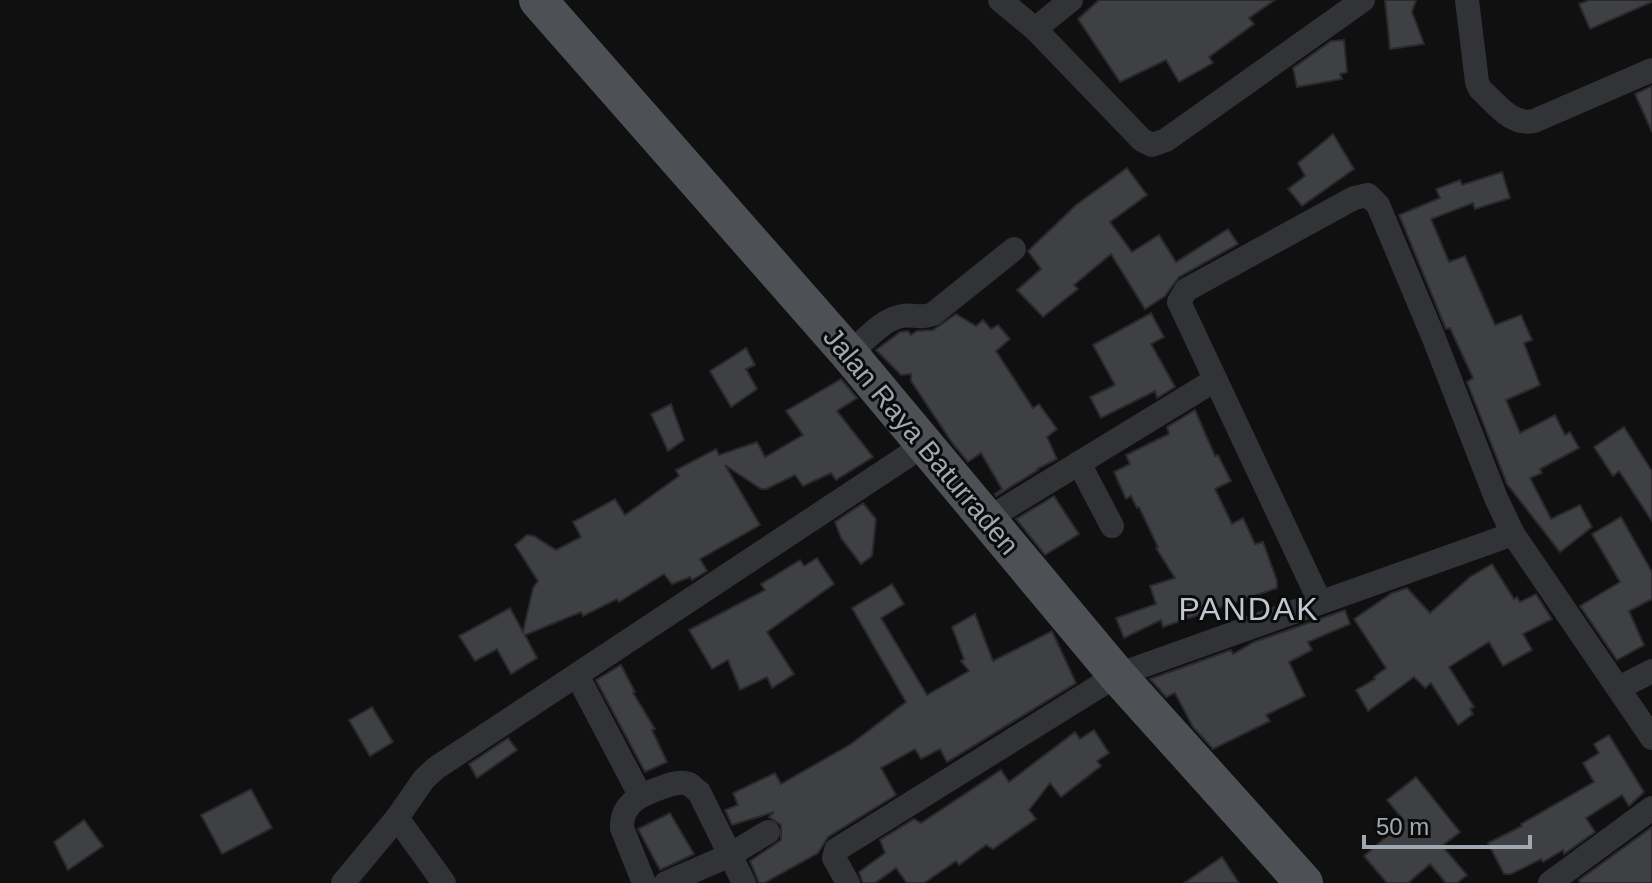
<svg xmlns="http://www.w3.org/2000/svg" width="1652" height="883" font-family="Arial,sans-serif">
	<rect width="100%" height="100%" fill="#101011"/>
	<g fill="#3e4044" stroke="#2a2a2d" stroke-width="2">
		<polygon points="1099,0 1275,0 1249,18 1254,24 1209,57 1213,63 1179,82 1166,60 1120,82 1078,19"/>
		<polygon points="1385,0 1416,0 1412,12 1424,44 1390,49"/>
		<polygon points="1589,0 1652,0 1652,2 1590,29 1579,4"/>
		<polygon points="1344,40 1347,72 1340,74 1342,79 1297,87 1293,68 1331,41"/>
		<polygon points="1652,86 1652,132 1635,94"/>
		<polygon points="1333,134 1354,169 1302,206 1288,189 1305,176 1298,163"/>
		<polygon points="1127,168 1147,195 1110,222 1132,252 1159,235 1176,262 1228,229 1238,244 1179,277 1165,296 1145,309 1111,254 1074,285 1078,289 1043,317 1017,290 1041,269 1028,251 1076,205"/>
		<polygon points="1502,172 1510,198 1475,209 1473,203 1431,219 1449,262 1465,256 1495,325 1521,315 1532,340 1524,343 1540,385 1506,400 1520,433 1555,415 1565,435 1570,432 1579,448 1540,469 1542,473 1530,478 1551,519 1580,505 1592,527 1560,552 1507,484 1467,382 1473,378 1450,328 1446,329 1399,215 1440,198 1436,189 1460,180 1462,185"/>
		<polygon points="1151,313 1164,337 1151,344 1175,387 1157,398 1155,391 1101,418 1090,397 1115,385 1093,345"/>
		<polygon points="956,314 976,326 983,320 991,329 998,325 1010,339 996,351 1033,408 1039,404 1057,429 1047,437 1057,459 1037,469 1038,470 996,496 995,494 1002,489 981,453 968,462 953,444 911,381 911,374 901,375 876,350 900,332 908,331 911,335 917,331 933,330"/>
		<polygon points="746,348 755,365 746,369 757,389 731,407 710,371"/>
		<polygon points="841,379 857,398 837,411 873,457 836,480 831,473 803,486 795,475 766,489 761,489 725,465 760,525 700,559 707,571 692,580 690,577 672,584 664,574 619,602 617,599 583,616 581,612 525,635 537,658 511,674 497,649 475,661 459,636 510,608 523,632 533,588 538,581 515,545 527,535 534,536 556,550 581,537 573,522 615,499 625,515 679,476 676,470 716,449 719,455 757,442 765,457 803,435 786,411"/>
		<polygon points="671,404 684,440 668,451 651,414"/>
		<polygon points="1195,410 1215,456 1218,455 1231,481 1215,489 1232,524 1243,518 1255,544 1263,542 1277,581 1277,588 1163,627 1161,620 1124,638 1116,618 1156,604 1150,586 1175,578 1156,548 1158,547 1139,507 1137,508 1131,496 1126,499 1114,472 1130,464 1126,455 1169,434 1167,427"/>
		<polygon points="1624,427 1652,471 1652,521 1619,471 1613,476 1594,447"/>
		<polygon points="1054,496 1079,534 1045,555 1016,519"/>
		<polygon points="863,503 876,519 872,556 861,564 841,538 835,522"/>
		<polygon points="1621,517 1652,572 1652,599 1629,611 1644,645 1617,660 1580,606 1620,582 1592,534"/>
		<polygon points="817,558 834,584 767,632 794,674 772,688 767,677 740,690 728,660 712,669 689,630 765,590 761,584 800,560 804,566"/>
		<polygon points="1492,564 1514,599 1517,597 1520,602 1536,594 1552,619 1523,634 1532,650 1503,666 1489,642 1449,667 1474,707 1470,709 1473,714 1458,725 1431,683 1425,688 1414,677 1368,711 1356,690 1375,679 1374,677 1386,668 1354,619 1392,593 1407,588 1430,613 1470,577"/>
		<polygon points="892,584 904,604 881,618 927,695 969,671 961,661 964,659 952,627 975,614 993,661 1052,631 1076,683 947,762 940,749 921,759 915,749 881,768 896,795 828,837 818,853 764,883 759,883 750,861 781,840 781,825 769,817 774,812 732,825 725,810 738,805 733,793 775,773 781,784 851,744 906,702 852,608"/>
		<polygon points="1345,610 1350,624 1308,642 1312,650 1289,662 1305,696 1266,715 1270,721 1213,749 1193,727 1175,693 1166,697 1150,679 1231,650 1233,654 1254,642"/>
		<polygon points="621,665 635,692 633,693 655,729 652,730 667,762 645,772 596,680"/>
		<polygon points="372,707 393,742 370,756 349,720"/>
		<polygon points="1094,730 1109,753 1097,761 1101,766 1061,797 1050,783 1029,810 1036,819 993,849 986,845 959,865 956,861 924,883 907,883 896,868 875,883 863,883 859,872 885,853 880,840 914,819 921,823 1001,770 1009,782 1075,732 1080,739"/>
		<polygon points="1609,735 1644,792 1629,806 1622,795 1586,818 1595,832 1564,854 1563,850 1543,862 1541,859 1511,874 1504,874 1488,843 1522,826 1521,824 1594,782 1583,763 1599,753 1594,744"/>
		<polygon points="508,738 517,750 477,778 469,764"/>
		<polygon points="1416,777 1460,832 1442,846 1467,875 1457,883 1446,883 1430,864 1408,883 1387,883 1364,856 1404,821 1387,800"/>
		<polygon points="251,789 272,828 222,854 201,815"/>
		<polygon points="670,813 694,854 660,870 638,829"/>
		<polygon points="84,820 103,846 68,870 54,842"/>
		<polygon points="1652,827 1652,883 1580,883 1579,880"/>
		<polygon points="1222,857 1239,883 1184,883"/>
	</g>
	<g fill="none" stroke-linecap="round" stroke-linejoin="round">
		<g stroke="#313336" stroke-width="24">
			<polyline points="1000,0 1035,29 1142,140 1152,145 1166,140 1363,0"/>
			<path d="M1467,0L1477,82L1480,89C1496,103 1511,126 1534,121L1652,70"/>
			<polyline points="1035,29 1071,0"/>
			<path d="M849,354C864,342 882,319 902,316C913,314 921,319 933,314L1014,249"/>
			<polyline points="1079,463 1112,526"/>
			<polyline points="986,520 1215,380"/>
			<polyline points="1513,534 1652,738"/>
			<polyline points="577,675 640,795"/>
			<polyline points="1619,688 1652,671"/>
			<polyline points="397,818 444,883"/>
			<polyline points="343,883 397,818 424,779 436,768 924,445"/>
			<path d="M644,883L622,828C621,802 643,794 663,787C671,784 681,781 689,784C693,786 695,790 699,792L744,883"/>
			<polyline points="666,883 728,856 768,832"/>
			<polyline points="848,883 834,858 836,850 1117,675 1513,534 1496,498 1433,336 1378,205 1368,195 1354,198 1186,290 1179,302 1320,602"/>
			<polyline points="1550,883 1652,808"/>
		</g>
		<polyline stroke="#4d5055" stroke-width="38" points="538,0 849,354 1117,675 1304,883"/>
	</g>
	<g text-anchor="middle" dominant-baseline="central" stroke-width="6" stroke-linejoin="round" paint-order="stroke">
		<g font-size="28" fill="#a0a9b2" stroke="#0b0b0c">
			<text transform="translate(921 441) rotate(50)">Jalan Raya Baturraden</text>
		</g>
		<g font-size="32" letter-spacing="2" fill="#c1c7ce" stroke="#0b0b0c">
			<text x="1249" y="609">PANDAK</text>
		</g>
	</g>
	<path d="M1364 835v12h166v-12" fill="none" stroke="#a0a9b2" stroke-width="4"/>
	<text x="1376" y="835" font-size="24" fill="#a0a9b2" stroke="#0b0b0c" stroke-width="6" paint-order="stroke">50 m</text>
</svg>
